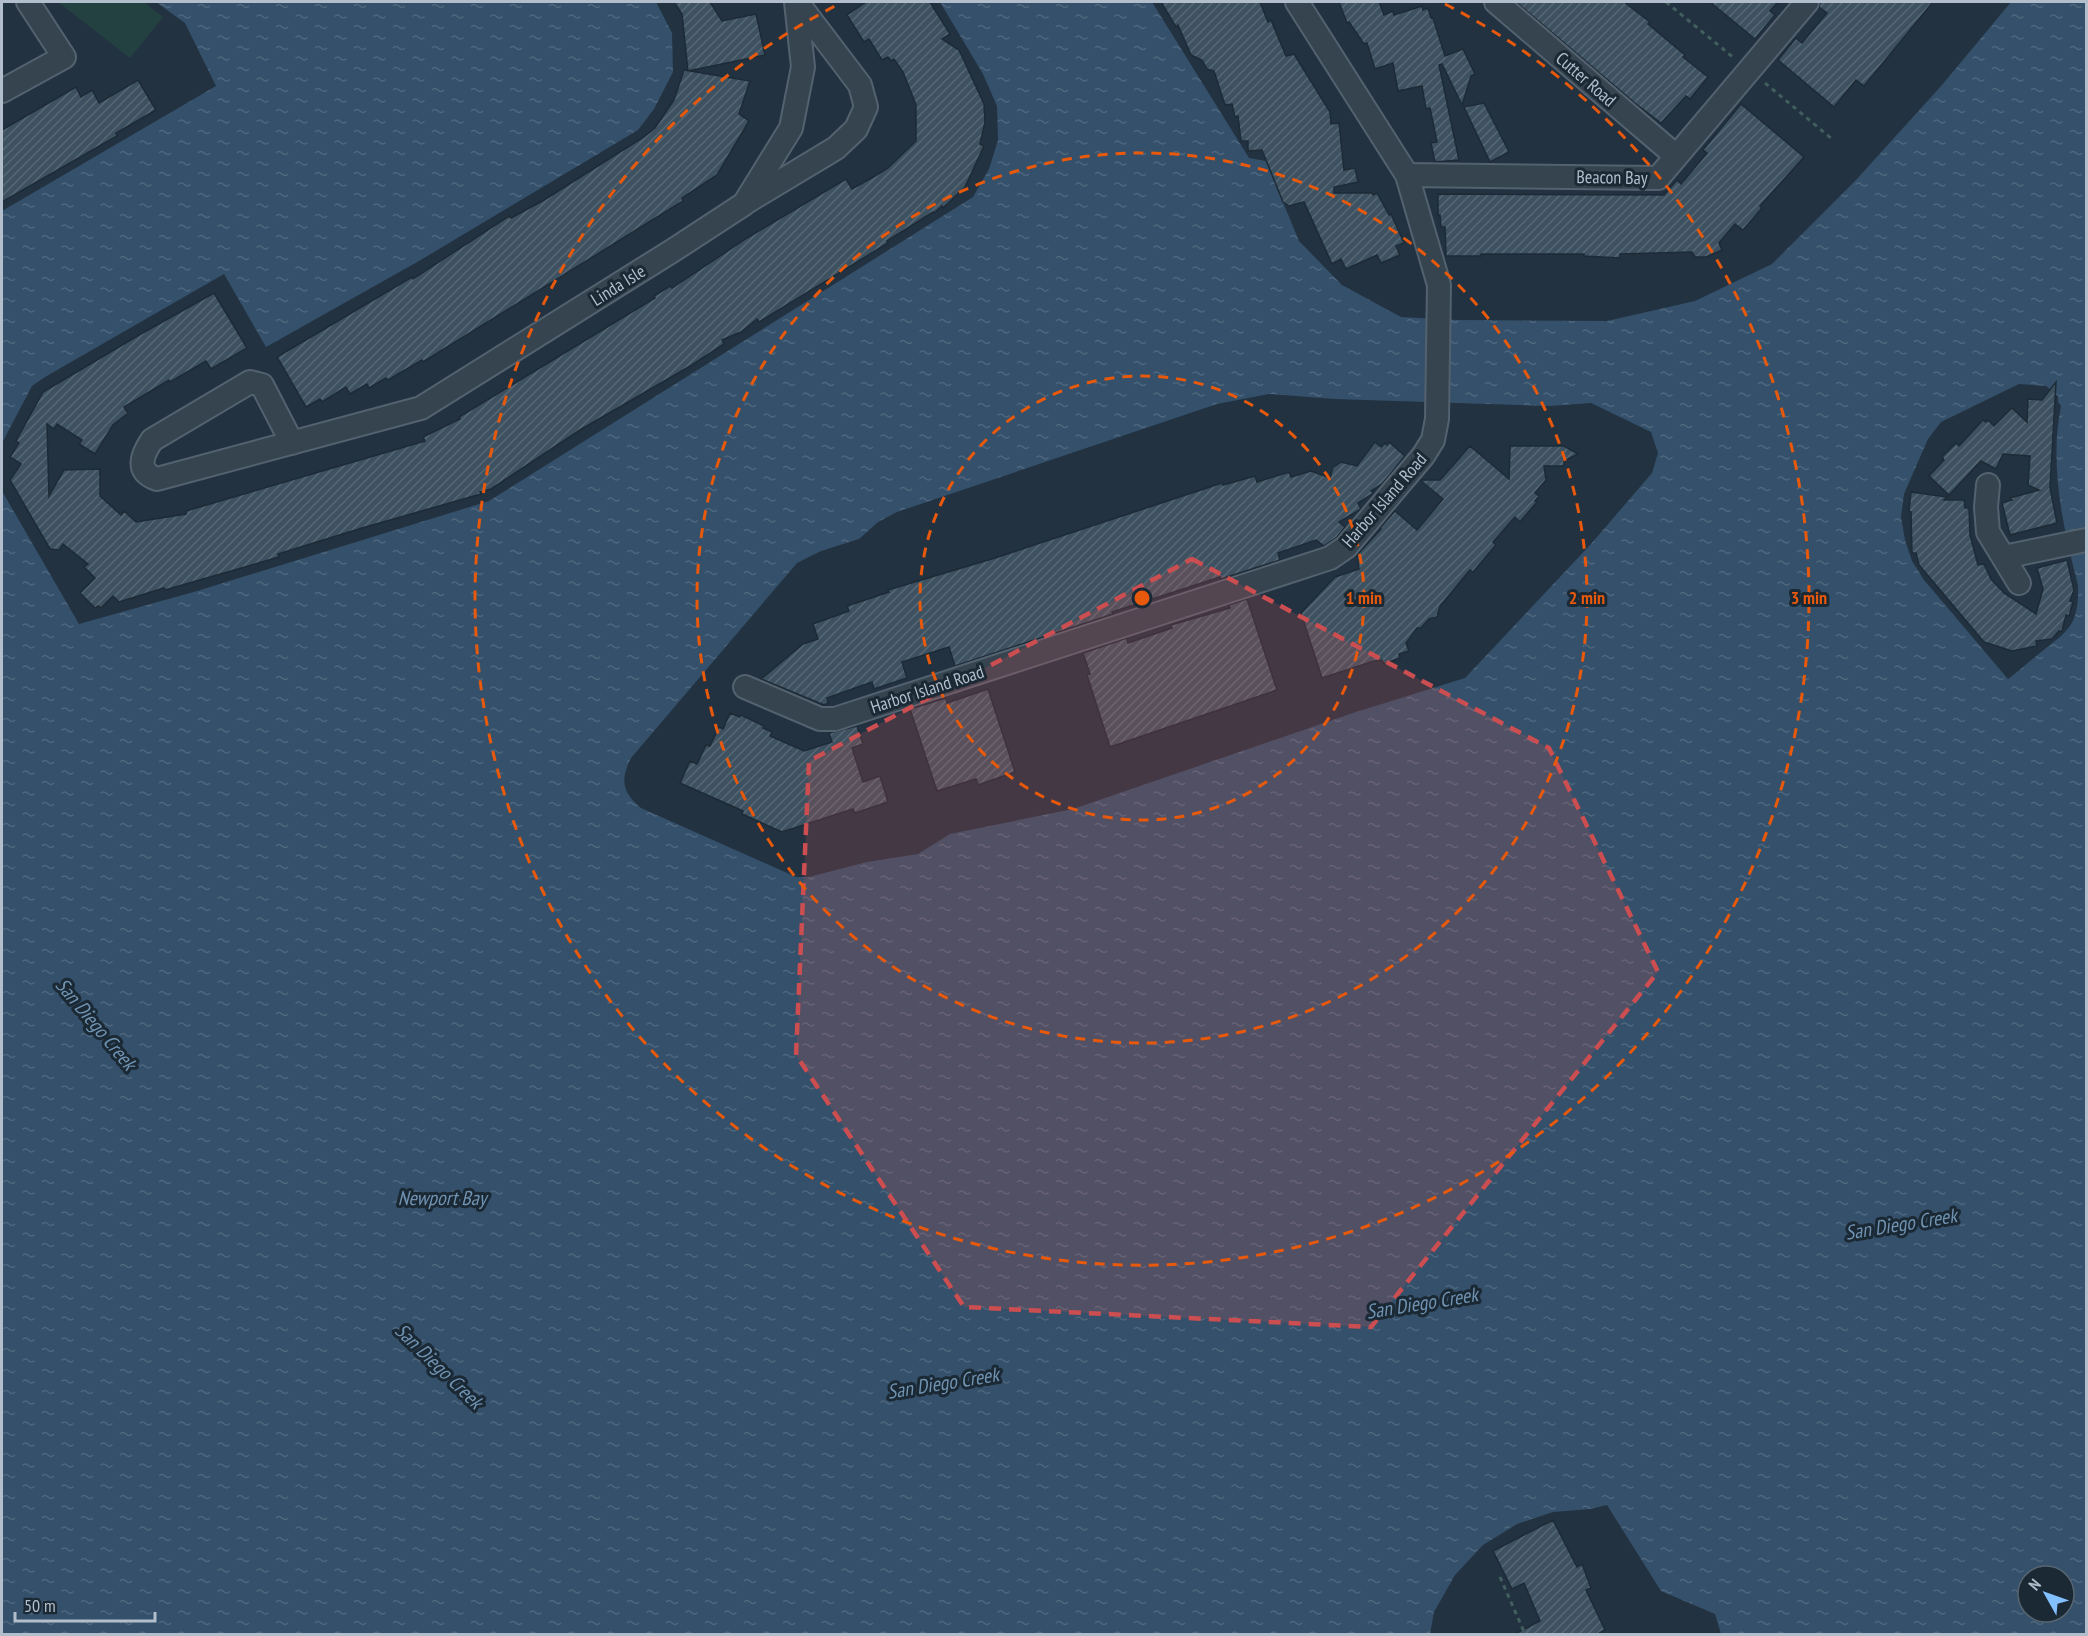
<svg xmlns="http://www.w3.org/2000/svg" width="2088" height="1636" font-family="'PT Sans Narrow',sans-serif">
	<defs>
		<pattern id="water-ripples" width="26" height="14" patternUnits="userSpaceOnUse" patternTransform="scale(1.5)"><rect width="26" height="14" fill="#34506a"/><path d="M2 4q2-2 4 0t4 0M15 11q2-2 4 0t4 0" fill="none" stroke="#4f677e"/></pattern>
		<pattern id="building-hatch" width="6" height="6" patternUnits="userSpaceOnUse" patternTransform="scale(1.5)"><rect width="6" height="6" fill="#3d5160"/><path d="M-1 1l2-2M0 6l6-6M5 7l2-2" fill="none" stroke="#576875"/></pattern>
	</defs>
	<rect width="100%" height="100%" fill="#223241"/>
	<polygon fill="#244142" points="58,2 144,2 163,17 130,58"/>
	<g fill="url(#water-ripples)" fill-rule="evenodd">
		<polygon points="156,2 656,2 672,33 673,72 654,109 638,130 419,261 266,347 224,274 45,377 32,386 2,443 2,211 216,86 185,23"/>
		<path d="M940,2H1152L1249,158L1266,161L1299,241L1342,285L1401,317L1457,320L1607,321L1695,301L1772,264L1856,180L1942,85L2011,2H2086V1634H1721L1715,1614L1661,1591L1607,1505L1590,1509L1553,1512L1517,1524L1483,1545L1455,1575L1434,1612L1430,1634H2V491L79,624L197,591L489,501L973,197L989,169L998,140L997,106L983,74ZM2019,384L2046,386L2058,396V402L2061,406C2049,466 2063,527 2078,585C2079,625 2069,630 2041,652C2030,661 2019,671 2008,679L1924,580L1912,561L1905,540L1901,517L1904,494L1928,439L1941,422ZM1269,394L1335,399L1550,406L1591,403L1651,432L1658,453L1652,473L1591,544L1465,678L1353,713L1073,809L950,834L918,854L867,862L809,877H796L641,808C622,792 620,780 631,758L797,563L821,551L859,539L878,522L897,512L1217,404ZM2028,1576H2064V1612H2028Z"/>
	</g>
	<g fill="url(#building-hatch)" stroke="#1d2b37" stroke-width="1.5">
		<polygon points="674,2 710,2 722,21 756,14 765,55 688,71 682,14"/>
		<polygon points="866,2 930,2 950,34 942,39 959,50 984,104 985,122 980,144 984,146 965,187 943,208 942,206 934,213 933,212 887,241 888,243 759,322 757,319 741,332 722,340 724,344 692,365 580,430 491,489 480,492 481,494 362,528 278,554 279,557 165,590 164,588 119,602 113,596 101,608 98,606 95,608 80,593 95,578 84,567 88,564 63,544 59,550 50,549 10,480 21,464 10,457 19,443 16,441 43,392 139,335 214,293 247,348 211,369 206,361 170,382 169,380 124,407 128,413 113,425 95,454 79,444 82,440 57,424 54,429 47,424 49,496 64,470 100,469 100,496 121,515 124,511 136,522 186,514 186,511 425,441 423,437 460,419 459,417 655,298 654,296 670,286 672,288 747,238 846,179 852,189 875,176 888,168 916,141 916,105 903,72 894,59 891,61 888,57 882,60 869,39 864,42 847,15"/>
		<polygon points="1161,2 1260,2 1268,22 1271,20 1286,56 1294,54 1330,112 1331,124 1339,123 1344,170 1355,168 1358,182 1334,187 1334,193 1372,193 1373,195 1377,193 1389,215 1391,214 1404,243 1396,246 1400,255 1381,263 1377,255 1346,269 1341,259 1332,264 1304,202 1289,206 1283,202 1262,150 1248,151 1248,141 1241,141 1238,116 1235,117 1232,104 1225,105 1214,71 1207,69 1202,60 1191,55 1178,25 1176,27"/>
		<polygon points="1339,2 1379,2 1384,15 1393,11 1394,15 1422,6 1423,10 1428,8 1431,18 1433,18 1445,56 1463,49 1475,74 1471,76 1462,105 1442,64 1439,65 1459,160 1435,162 1431,143 1437,142 1430,108 1426,109 1422,86 1398,91 1393,63 1375,69 1367,43 1364,44 1349,22 1347,23"/>
		<polygon points="1516,2 1624,2 1650,22 1648,24 1685,55 1683,57 1708,77 1690,99 1686,96 1661,123 1636,104"/>
		<polygon points="1710,2 1778,2 1770,11 1775,15 1755,39"/>
		<polygon points="1820,2 1933,2 1864,86 1856,80 1834,107 1778,60 1796,38 1802,43 1827,13 1819,7"/>
		<polygon points="684,70 750,81 739,114 749,121 717,175 682,198 683,201 423,362 422,360 388,380 386,378 369,388 367,384 350,394 346,387 322,402 320,399 306,407 277,357 412,277 413,279 509,216 511,218 544,200 644,137 655,128 674,100"/>
		<polygon points="138,80 156,110 116,133 117,136 2,202 2,130 76,87 81,97 92,90 99,103"/>
		<polygon points="1484,103 1509,152 1490,162 1464,107"/>
		<polygon points="1741,104 1804,157 1760,206 1762,208 1743,230 1735,224 1719,243 1722,250 1706,257 1695,257 1692,252 1620,254 1620,258 1584,256 1584,254 1481,254 1481,256 1446,256 1445,227 1441,227 1440,215 1438,215 1438,194 1664,195 1677,180 1681,184 1707,153 1703,150"/>
		<polygon points="2056,382 2050,488 2057,523 2010,535 2002,503 2012,500 2010,498 2039,490 2028,485 2030,456 2003,454 1996,469 1981,461 1949,495 1929,476 1944,460 1942,457 1956,443 1959,446 1983,420 1986,422 1988,420 1994,426 2012,408 2027,422 2028,399 2042,400"/>
		<polygon points="1375,442 1381,447 1385,443 1387,445 1389,442 1405,456 1382,484 1371,491 1374,493 1358,503 1361,509 1339,522 1345,527 1337,537 1324,546 1316,540 1278,553 1280,560 1221,579 1220,577 1180,590 1112,612 1113,614 955,666 949,647 902,662 907,678 874,689 872,682 827,698 828,703 824,705 761,679 803,644 818,639 813,624 849,611 847,606 889,592 888,590 995,558 1222,483 1223,485 1255,476 1257,482 1289,472 1291,477 1311,471 1330,478 1333,467 1341,462 1357,466"/>
		<polygon points="1470,446 1509,479 1510,446 1564,446 1578,454 1564,461 1564,466 1544,466 1546,480 1535,493 1539,496 1535,501 1537,502 1520,522 1515,517 1493,542 1496,545 1473,572 1470,570 1440,606 1437,617 1429,619 1421,628 1417,628 1406,643 1409,651 1399,654 1400,658 1384,664 1382,660 1374,661 1322,678 1301,613 1335,577 1359,569 1357,555 1381,529 1380,528 1395,511 1417,530 1443,499 1420,480 1440,480"/>
		<polygon points="1911,492 1947,497 1944,500 1964,500 1965,508 1969,508 1970,535 1978,565 1984,564 1991,579 2004,593 2036,614 2043,589 2037,568 2067,560 2074,590 2070,601 2073,602 2069,616 2066,615 2062,631 2059,631 2052,639 2036,641 2037,646 2012,651 1984,642 1919,565 1916,553 1912,553 1911,512 1909,511"/>
		<polygon points="1247,599 1277,690 1110,747 1087,675 1090,674 1083,653 1127,638 1128,643 1172,628 1171,625 1230,608 1229,605"/>
		<polygon points="988,689 1015,772 978,785 976,779 937,791 910,709 946,698 947,703"/>
		<polygon points="730,713 740,717 741,715 764,726 763,728 772,732 770,736 804,751 832,742 829,733 857,726 863,744 852,748 863,782 880,776 888,802 855,813 853,809 782,832 742,814 743,811 680,783 690,761 697,764 706,745 710,746 719,727 723,729"/>
		<polygon points="1553,1520 1577,1567 1582,1564 1591,1588 1586,1590 1605,1630 1596,1635 1513,1635 1540,1621 1524,1583 1512,1589 1493,1551"/>
	</g>
	<g fill="none" stroke-linecap="round" stroke-linejoin="round">
		<defs>
			<g id="minor">
				<polyline points="1496,2 1676,156"/>
				<polyline points="2,91 64,57 28,2"/>
				<polyline points="1407,175 1658,178 1807,2"/>
				<polyline points="748,201 836,148 856,129 866,107 860,85 797,2"/>
				<path d="M292,443L262,385L250,382L152,440C142,455 135,471 157,479L421,408L672,251L744,204L791,128L803,67L796,2"/>
				<polyline points="1988,485 1986,507 1988,532 2019,583"/>
				<polyline points="2004,557 2086,540"/>
				<polyline points="745,687 820,719 835,719 1330,558 1346,547 1423,456 1433,440 1437,419 1439,285 1407,175 1297,2"/>
			</g>
		</defs>
		<use href="#minor" stroke="#54616e" stroke-width="26"/>
		<g stroke="#425e5e" stroke-width="3" stroke-dasharray="4.5 4.5" stroke-linecap="butt">
			<polyline points="1666,2 1734,58"/>
			<polyline points="1765,83 1832,139"/>
			<polyline points="1500,1577 1525,1634"/>
		</g>
		<use href="#minor" stroke="#364450" stroke-width="22"/>
	</g>
	<path fill="#cd4e51" fill-opacity="0.2" stroke="#cd4e51" stroke-width="4.5" stroke-dasharray="12 8" stroke-linejoin="round" d="M1192,559L1549,748L1658,972L1371,1327L964,1307L796,1055L809,761Z"/>
	<g fill="none" stroke="#e8590c" stroke-width="3" stroke-dasharray="10 8">
		<circle cx="1142" cy="598" r="222"/>
		<circle cx="1142" cy="598" r="445"/>
		<path d="M1445 4A667 667 0 1 1 839 4"/>
	</g>
	<g text-anchor="middle" dominant-baseline="central" stroke-width="6" stroke-linejoin="round" paint-order="stroke">
		<g font-size="18" fill="#b2becb" stroke="#1b2935">
			<text transform="translate(1586 79) rotate(41)">Cutter Road</text>
			<text transform="translate(1612 177) rotate(1)">Beacon Bay</text>
			<text transform="translate(618 285) rotate(-32)">Linda Isle</text>
			<text transform="translate(1384 500) rotate(-49)">Harbor Island Road</text>
			<text transform="translate(927 689) rotate(-18)">Harbor Island Road</text>
		</g>
		<g font-size="20" font-style="italic" fill="#7093b2" stroke="#1b2935">
			<text transform="translate(96 1024) rotate(50)">San Diego Creek</text>
			<text x="442" y="1198">Newport Bay</text>
			<text transform="translate(1901 1224) rotate(-9)">San Diego Creek</text>
			<text transform="translate(1422 1303) rotate(-9)">San Diego Creek</text>
			<text transform="translate(439 1366) rotate(44)">San Diego Creek</text>
			<text transform="translate(943 1383) rotate(-9)">San Diego Creek</text>
		</g>
	</g>
	<circle cx="1142" cy="598" r="9" fill="#e8590c" stroke="#1b2935" stroke-width="3"/>
	<g font-size="18" text-anchor="middle" font-weight="bold" fill="#e8590c" stroke="#1b2935" stroke-width="6" stroke-linejoin="round" paint-order="stroke">
		<text x="1364" y="604">1 min</text>
		<text x="1587" y="604">2 min</text>
		<text x="1809" y="604">3 min</text>
	</g>
	<rect width="2088" height="1636" fill="none" stroke="#b2becb" stroke-width="6"/>
	<g transform="translate(2046 1594) rotate(310)"><circle r="28" fill="#1b2935" stroke="#576571" stroke-width="1.5"/>
	<path d="M0-4.5L10 22L0 15L-10 22Z" fill="#83c0ff"/>
	<text y="-9" font-size="16" font-weight="bold" text-anchor="middle" fill="#b2becb">N</text>
	</g>
	<path d="M15 1612v9h140v-9" fill="none" stroke="#b2becb" stroke-width="3"/>
	<text x="24" y="1612" font-size="18" fill="#b2becb" stroke="#1b2935" stroke-width="4.5" paint-order="stroke">50 m</text>
</svg>
